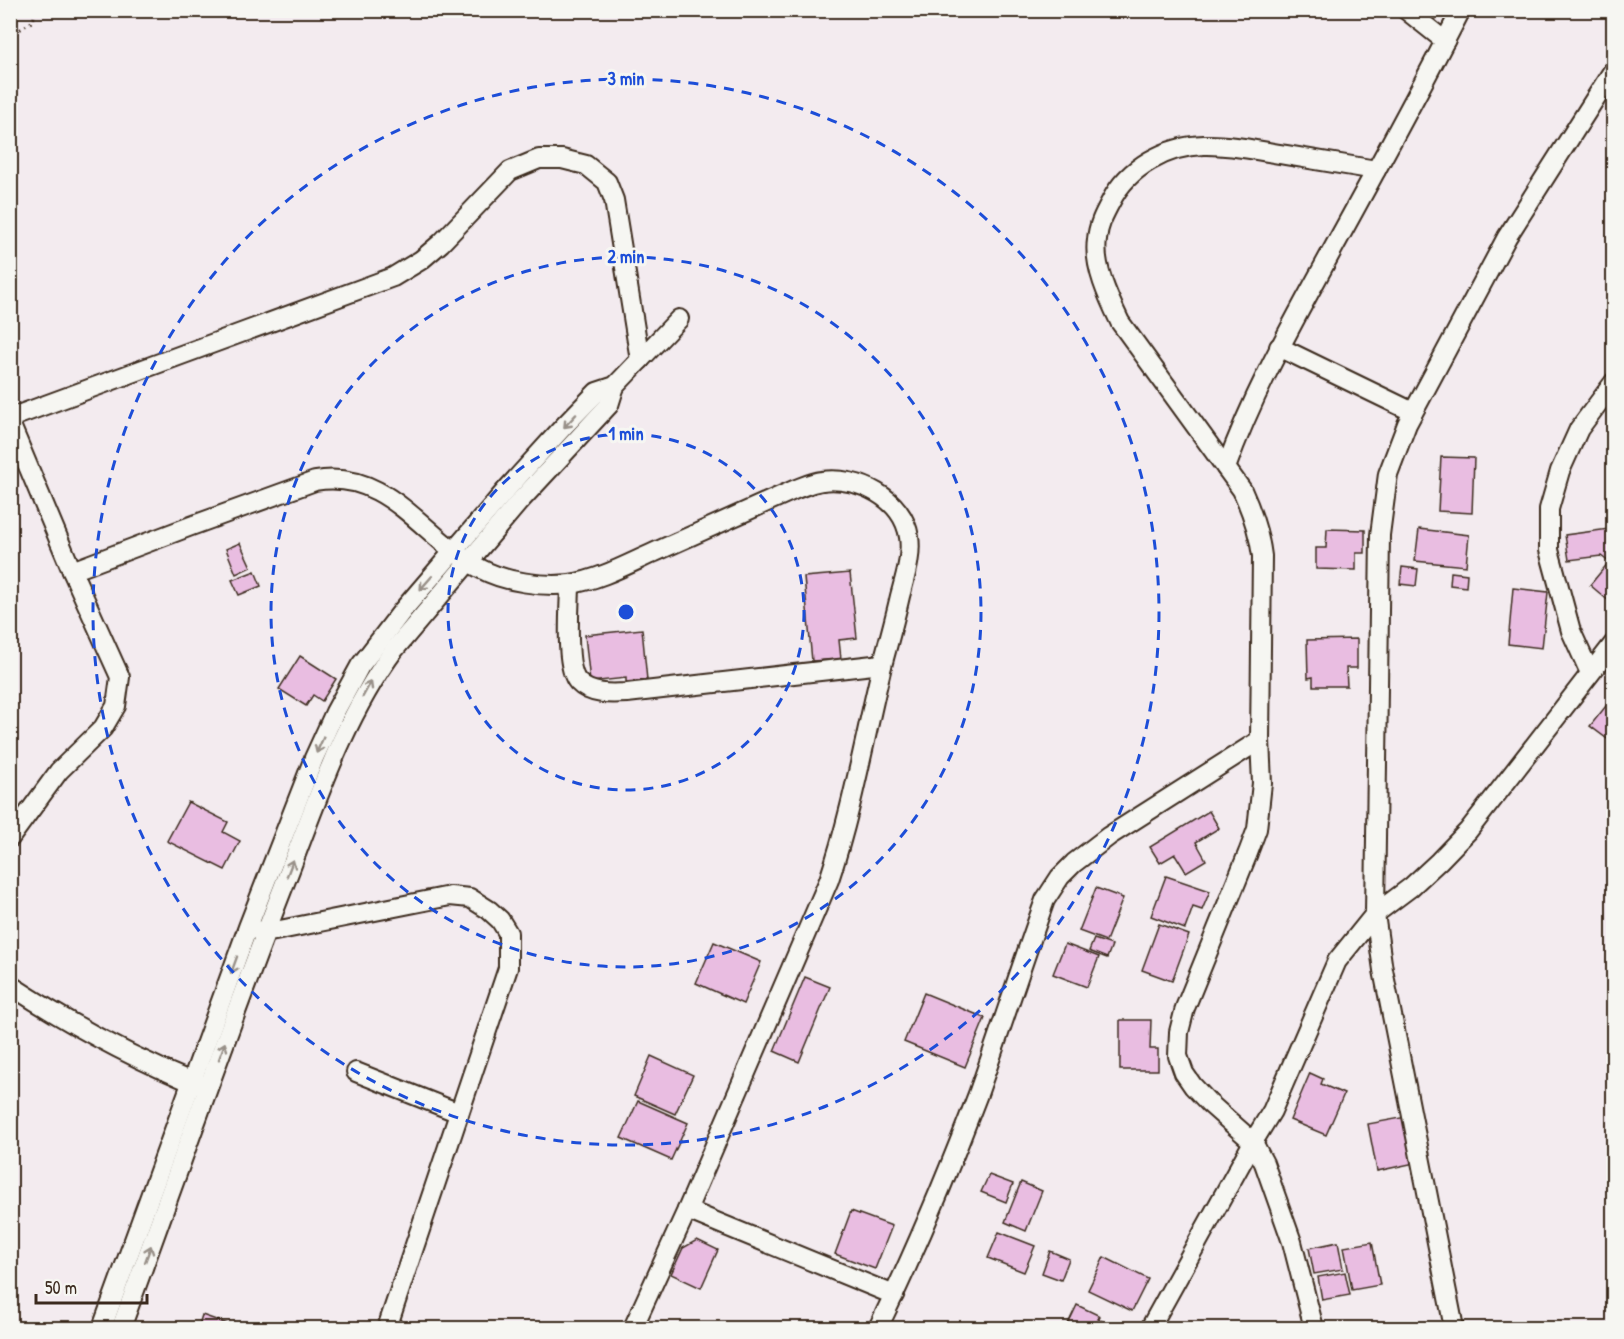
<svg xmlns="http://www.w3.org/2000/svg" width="1624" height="1339" font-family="'Patrick Hand',sans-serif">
	<rect width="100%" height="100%" fill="#f3ebef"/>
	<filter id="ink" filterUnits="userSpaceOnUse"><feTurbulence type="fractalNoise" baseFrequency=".0167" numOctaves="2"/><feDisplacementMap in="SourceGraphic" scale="12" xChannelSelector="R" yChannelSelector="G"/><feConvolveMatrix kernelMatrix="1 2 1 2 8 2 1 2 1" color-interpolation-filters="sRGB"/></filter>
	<g filter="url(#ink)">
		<g fill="#e9bde1" stroke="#3b2a1e" stroke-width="1.5">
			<polygon points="1441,457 1474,458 1472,513 1438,511"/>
			<polygon points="1327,529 1365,530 1365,553 1356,553 1356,570 1316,569 1316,548 1326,548"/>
			<polygon points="1419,529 1469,535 1466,566 1415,561"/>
			<polygon points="1609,529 1614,532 1614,599 1610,602 1590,585 1609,562 1601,556 1569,560 1565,535"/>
			<polygon points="240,543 251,567 236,574 226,549"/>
			<polygon points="1402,567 1418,569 1416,586 1400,584"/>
			<polygon points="255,571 261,586 239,595 232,580"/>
			<polygon points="1451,572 1467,574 1466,587 1450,585"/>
			<polygon points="850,573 857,638 839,640 841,659 812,661 804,577"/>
			<polygon points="1513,588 1548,592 1542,648 1508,644"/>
			<polygon points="642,629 647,680 626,682 626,678 590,682 585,635"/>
			<polygon points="1357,639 1357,668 1346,668 1347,686 1313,686 1313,677 1308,678 1307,640"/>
			<polygon points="300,656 336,679 322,701 313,695 306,706 279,689"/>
			<polygon points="1614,696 1614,744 1590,726"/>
			<polygon points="188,802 228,822 223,832 240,841 225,870 167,841"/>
			<polygon points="1209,811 1219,828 1196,842 1206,860 1186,872 1175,854 1160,863 1150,847"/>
			<polygon points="1166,876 1210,891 1202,910 1193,907 1185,929 1151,916"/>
			<polygon points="1096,888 1123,898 1106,941 1079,931"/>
			<polygon points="1159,924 1189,935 1172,981 1142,970"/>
			<polygon points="1094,939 1112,945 1107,958 1089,951"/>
			<polygon points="714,942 761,962 743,1004 696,983"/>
			<polygon points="1065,944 1099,957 1087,987 1053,974"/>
			<polygon points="805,977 830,987 799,1062 774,1051"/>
			<polygon points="924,993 985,1018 965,1067 904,1042"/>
			<polygon points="1120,1020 1151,1020 1150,1049 1158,1049 1158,1070 1120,1070"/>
			<polygon points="651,1056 693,1075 675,1114 634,1096"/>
			<polygon points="1310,1073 1323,1079 1321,1084 1344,1094 1326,1135 1290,1120"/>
			<polygon points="638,1101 688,1123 671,1160 621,1138"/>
			<polygon points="1406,1117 1415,1163 1377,1171 1368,1124"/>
			<polygon points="989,1175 1013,1184 1006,1202 981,1192"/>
			<polygon points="1021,1182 1042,1191 1026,1231 1005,1222"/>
			<polygon points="851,1211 892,1226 875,1269 835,1254"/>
			<polygon points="999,1232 1035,1246 1024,1272 988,1258"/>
			<polygon points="697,1240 718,1250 701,1288 671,1274 683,1248"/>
			<polygon points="1338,1242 1343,1269 1314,1274 1309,1248"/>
			<polygon points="1372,1242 1380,1285 1352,1290 1344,1247"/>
			<polygon points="1050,1251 1069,1259 1061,1280 1042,1273"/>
			<polygon points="1104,1257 1148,1279 1132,1311 1088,1290"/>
			<polygon points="1345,1272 1350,1295 1322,1300 1318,1277"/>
			<polygon points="1077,1305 1100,1316 1098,1319 1116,1328 1066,1328"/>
			<polygon points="202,1315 239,1328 198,1328"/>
		</g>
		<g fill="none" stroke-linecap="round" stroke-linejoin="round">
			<defs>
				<g id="minor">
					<polyline points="1406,10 1445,41"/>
					<polyline points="1279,347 1413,412"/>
					<polyline points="10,418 393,277 421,260 441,243 510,171 539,159 562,159 586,165 607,182 614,200 640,360"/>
					<polyline points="10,423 72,571 120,677 116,706 103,728 59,771 10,838"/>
					<path d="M1226,468C1254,390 1295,319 1334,247C1377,169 1420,90 1461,10"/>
					<path d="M72,571L191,526L315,481C389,468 423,539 481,569C505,582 544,587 570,584C599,580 628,564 655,552C702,531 749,510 796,489C804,486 813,482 822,481C858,476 903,498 909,537C912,556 905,577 900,596C895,618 889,640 883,662C865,735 853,808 829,880L687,1210L633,1328"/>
					<path d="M570,584C570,605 564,667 578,682C590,695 611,694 627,693L882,664"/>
					<polyline points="1590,673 1571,631 1549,550 1549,509 1560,471 1579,429 1614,382"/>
					<polyline points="257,930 265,933 450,896 470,898 489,910 500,920 508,933 508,968 387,1328"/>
					<path d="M10,985C71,1025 134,1059 201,1086"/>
					<polyline points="356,1072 459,1113"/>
					<polyline points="687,1210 894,1295"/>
					<polyline points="102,1328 248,927 314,758 335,712 360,666 403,610 506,490 565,425 597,392 615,386 679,319"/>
					<path d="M121,1328C176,1179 228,1028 286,880C317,801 343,719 394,650L519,502L609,405L615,386"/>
					<path d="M878,1328C915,1252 948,1173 978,1094C1001,1029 1022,964 1045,900L1060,877L1074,863L1109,836L1260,740"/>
					<polyline points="1150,1328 1253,1142 1272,1111 1337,961 1375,914 1411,887 1439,861 1468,831 1614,643"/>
					<path d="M1314,1328L1292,1242L1264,1163L1253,1142L1209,1103L1193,1086L1184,1073L1178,1056L1179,1032L1185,1008L1248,853L1257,829L1262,783L1260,740L1262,556C1259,532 1252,512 1242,490L1120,322C1109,299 1093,266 1097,240C1098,225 1104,214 1111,201C1128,167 1167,146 1204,145C1231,144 1259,151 1286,155C1316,160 1346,165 1376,170"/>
					<polyline points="1454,1328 1383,970 1375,914 1380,535 1388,474 1407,424 1507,237 1614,69"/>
				</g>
			</defs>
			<use href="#minor" stroke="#3b2a1e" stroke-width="22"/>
			<polyline stroke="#3b2a1e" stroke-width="3" stroke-dasharray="1.5 4.5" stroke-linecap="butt" points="10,36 33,21 36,10"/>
			<use href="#minor" stroke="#f6f6f2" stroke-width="18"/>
		</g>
		<defs><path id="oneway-shaft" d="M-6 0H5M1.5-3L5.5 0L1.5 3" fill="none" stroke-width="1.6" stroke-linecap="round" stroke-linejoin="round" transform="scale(1.5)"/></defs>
		<g stroke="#989088">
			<use href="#oneway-shaft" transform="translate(570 421) rotate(133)"/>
			<use href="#oneway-shaft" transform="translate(426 583) rotate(131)"/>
			<use href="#oneway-shaft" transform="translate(367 689) rotate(-61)"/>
			<use href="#oneway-shaft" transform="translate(320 745) rotate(114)"/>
			<use href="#oneway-shaft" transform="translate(290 868) rotate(-69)"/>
			<use href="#oneway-shaft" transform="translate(234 965) rotate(110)"/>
			<use href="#oneway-shaft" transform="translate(222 1051) rotate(-70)"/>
			<use href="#oneway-shaft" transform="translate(148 1254) rotate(-70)"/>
		</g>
	</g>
	<g fill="none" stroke="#1d4ed8" stroke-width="3" stroke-dasharray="10 8">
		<circle cx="626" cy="612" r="178"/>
		<circle cx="626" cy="612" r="355"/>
		<circle cx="626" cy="612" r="533"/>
	</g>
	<circle cx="626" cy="612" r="9" fill="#1d4ed8" stroke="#f6f6f2" stroke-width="3"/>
	<g font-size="18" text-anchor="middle" font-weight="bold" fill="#1d4ed8" stroke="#f6f6f2" stroke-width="6" stroke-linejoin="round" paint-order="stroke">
		<text x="626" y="85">3 min</text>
		<text x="626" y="263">2 min</text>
		<text x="626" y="440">1 min</text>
	</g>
	<rect width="1624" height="1339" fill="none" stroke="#f6f6f2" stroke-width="36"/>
	<rect x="18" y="18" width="1588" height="1303" fill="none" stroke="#3b2a1e" stroke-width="2" filter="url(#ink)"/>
	<path d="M36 1294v9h111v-9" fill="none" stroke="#3b2a1e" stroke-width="3"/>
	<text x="45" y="1294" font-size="18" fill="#3b2a1e" stroke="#f6f6f2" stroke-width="4.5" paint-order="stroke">50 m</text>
</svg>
